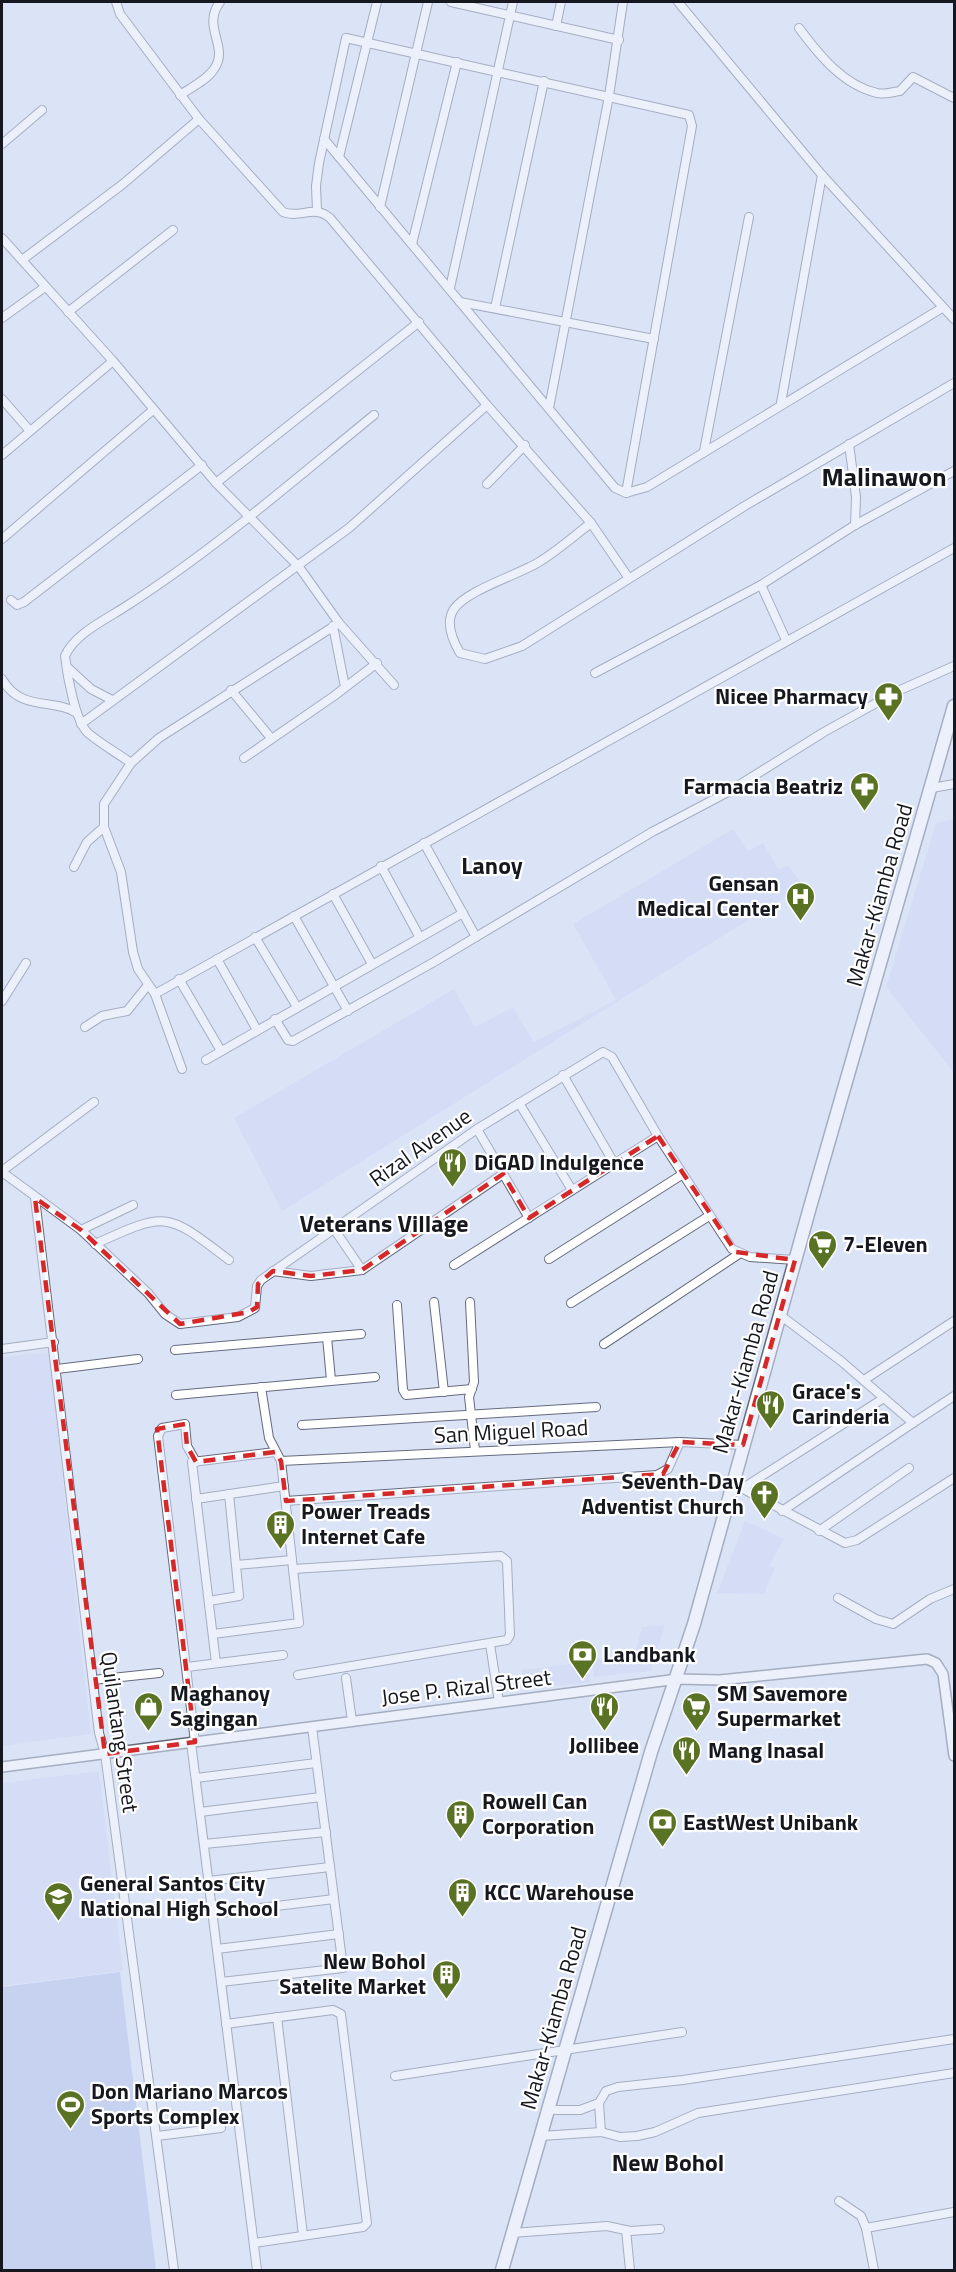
<svg xmlns="http://www.w3.org/2000/svg" width="956" height="2272" font-family="'Titillium Web',sans-serif">
	<rect width="100%" height="100%" fill="#dbe3f7"/>
	<g fill="#ccd6f2">
		<polygon points="954,819 954,1073 886,987 936,823"/>
		<polygon points="733,829 748,851 763,843 778,869 789,866 803,886 282,1211 234,1118 454,989 475,1027 513,1007 534,1042 616,1000 573,924"/>
		<polygon points="49,1352 91,1734 2,1746 2,1357"/>
		<polygon points="745,1521 784,1539 769,1566 775,1568 764,1594 717,1593"/>
		<polygon points="665,1625 651,1671 594,1677 592,1660 635,1653 642,1627"/>
		<polygon points="588,1662 591,1682 524,1690 521,1670"/>
		<polygon points="99,1771 123,1971 2,1986 2,1783"/>
	</g>
	<polygon fill="#aebde6" points="120,1972 156,2270 2,2270 2,1987"/>
	<g fill="none" stroke-linecap="round" stroke-linejoin="round">
		<defs>
			<g id="minor">
				<path d="M116,2L120,14L199,119L283,212C300,219 314,204 330,218L487,405L591,523L628,577"/>
				<polyline points="377,2 339,157 615,488 626,493 647,487 942,308"/>
				<polyline points="451,2 619,40"/>
				<polyline points="678,2 822,175 954,319"/>
				<polyline points="556,26 561,2"/>
				<path d="M799,28C819,55 843,85 877,93C883,95 893,92 900,91L913,77L954,98"/>
				<path d="M180,95C192,87 207,80 214,69C230,47 201,27 220,2"/>
				<polyline points="324,139 339,157"/>
				<polyline points="2,144 42,110"/>
				<polyline points="380,207 428,2"/>
				<polyline points="317,210 316,186 319,163 346,38 689,115 692,126 626,493"/>
				<polyline points="2,238 113,361 216,483 299,567 339,623 394,685"/>
				<polyline points="412,244 457,62"/>
				<polyline points="22,260 123,184 199,119"/>
				<polyline points="450,288 513,2"/>
				<polyline points="460,302 654,339"/>
				<polyline points="495,308 544,81"/>
				<polyline points="68,312 173,230"/>
				<polyline points="2,318 45,287"/>
				<polyline points="2,399 30,431"/>
				<polyline points="781,403 822,175"/>
				<polyline points="549,408 609,96 623,2"/>
				<polyline points="849,444 856,497 855,525"/>
				<polyline points="704,451 749,217"/>
				<polyline points="2,455 113,361"/>
				<polyline points="216,483 419,322"/>
				<polyline points="487,484 525,445"/>
				<path d="M591,523C574,536 557,551 539,562C518,575 467,590 454,609C445,622 453,641 460,653L485,659L522,646L743,507L954,383"/>
				<polyline points="2,539 153,410"/>
				<polyline points="761,585 855,525 954,471"/>
				<polyline points="11,600 17,605 24,602 202,465"/>
				<polyline points="333,626 345,687"/>
				<polyline points="67,667 91,689 112,700"/>
				<polyline points="595,673 761,585 786,640"/>
				<path d="M2,679C21,712 52,698 75,712"/>
				<polyline points="231,690 271,738"/>
				<polyline points="81,724 349,528 487,405"/>
				<polyline points="244,758 334,696 377,663"/>
				<polyline points="131,763 159,738 339,623"/>
				<polyline points="932,788 954,784"/>
				<polyline points="424,843 476,937"/>
				<polyline points="381,866 419,936"/>
				<polyline points="74,867 87,842 104,827"/>
				<polyline points="333,894 372,964"/>
				<polyline points="294,916 348,1011"/>
				<polyline points="255,937 297,1007"/>
				<polyline points="217,959 257,1030"/>
				<polyline points="179,979 221,1051"/>
				<polyline points="155,994 954,548"/>
				<polyline points="2,1001 26,963"/>
				<polyline points="275,1019 288,1040 293,1041 434,962 652,832 728,792 824,732 898,691 954,666"/>
				<polyline points="85,1027 102,1016 127,1011 148,985"/>
				<polyline points="206,1060 463,913"/>
				<path d="M182,1069L155,994L138,969L133,952L121,872L104,827V804L131,763C117,753 101,744 88,733C75,721 67,674 65,656C75,633 107,619 128,605C215,549 294,480 374,415"/>
				<polyline points="563,1075 614,1163"/>
				<polyline points="519,1103 572,1190"/>
				<polyline points="477,1129 529,1218"/>
				<polyline points="2,1171 94,1102"/>
				<polyline points="2,1172 81,1230 148,1293 165,1314 180,1324 238,1317 255,1308 257,1286 261,1280 477,1129 603,1052 612,1057 658,1136 732,1249 750,1257 795,1260"/>
				<polyline points="35,1198 99,1733 105,1754 174,2270"/>
				<polyline points="334,1229 362,1270"/>
				<polyline points="81,1230 133,1205"/>
				<path d="M95,1244C168,1211 166,1212 229,1260"/>
				<polyline points="549,1259 683,1174"/>
				<polyline points="454,1265 658,1136"/>
				<polyline points="273,1271 311,1276 362,1270 503,1174"/>
				<polyline points="434,1302 444,1392"/>
				<polyline points="470,1302 474,1382 469,1397 475,1450"/>
				<polyline points="571,1303 709,1216"/>
				<polyline points="397,1305 403,1390 406,1395 472,1389"/>
				<polyline points="780,1315 841,1361 913,1423 954,1396"/>
				<polyline points="327,1337 331,1380"/>
				<polyline points="604,1344 739,1254"/>
				<polyline points="2,1349 54,1342"/>
				<polyline points="175,1350 361,1334"/>
				<polyline points="57,1369 138,1359"/>
				<polyline points="864,1380 954,1321"/>
				<polyline points="176,1395 375,1377"/>
				<polyline points="302,1425 596,1407"/>
				<polyline points="281,1461 680,1442 743,1445"/>
				<polyline points="732,1483 845,1543 857,1540 954,1478"/>
				<polyline points="743,1488 884,1398"/>
				<polyline points="196,1499 284,1486"/>
				<polyline points="286,1501 657,1475 668,1469 680,1442"/>
				<polyline points="782,1511 913,1423"/>
				<polyline points="819,1531 909,1468"/>
				<polyline points="236,1565 292,1560"/>
				<polyline points="293,1569 501,1556 507,1561 510,1635 507,1640 298,1675"/>
				<polyline points="838,1598 876,1619 893,1624 930,1599 954,1589"/>
				<polyline points="209,1601 239,1596 229,1494"/>
				<polyline points="213,1634 299,1623 281,1461 269,1438 261,1387"/>
				<polyline points="490,1644 499,1702"/>
				<polyline points="216,1663 192,1462 275,1452"/>
				<polyline points="187,1667 283,1655"/>
				<polyline points="346,1678 352,1721"/>
				<polyline points="93,1680 159,1673"/>
				<polyline points="191,1742 257,2270"/>
				<polyline points="195,1742 158,1436 162,1428 185,1424 187,1446 196,1462"/>
				<polyline points="196,1778 316,1763"/>
				<polyline points="200,1812 321,1797"/>
				<polyline points="204,1844 326,1832"/>
				<polyline points="208,1881 330,1867"/>
				<polyline points="212,1914 334,1899"/>
				<polyline points="217,1949 339,1934"/>
				<polyline points="221,1982 343,1968 312,1727"/>
				<polyline points="277,2017 303,2235"/>
				<polyline points="226,2024 333,2010 341,2014 367,2223 363,2227 254,2243"/>
				<polyline points="395,2076 682,2032"/>
				<polyline points="548,2110 580,2110 599,2103"/>
				<polyline points="601,2132 599,2103 606,2091 618,2087 683,2080 954,2039"/>
				<polyline points="157,2136 221,2128"/>
				<polyline points="541,2136 601,2132 620,2137 637,2136 655,2132 698,2113 954,2073"/>
				<polyline points="839,2201 861,2216 866,2228"/>
				<polyline points="626,2230 630,2270"/>
				<polyline points="512,2233 607,2226 630,2231 660,2229"/>
				<polyline points="874,2270 866,2228 954,2212"/>
			</g>
			<polyline id="tertiary" points="2,1767 678,1679 720,1680 927,1659 936,1663 943,1674 954,1756"/>
			<polyline id="primary" points="502,2270 651,1752 694,1624 810,1207 954,706"/>
		</defs>
		<use href="#minor" stroke="#646b7d" stroke-width="10"/>
		<use href="#tertiary" stroke="#646b7d" stroke-width="12"/>
		<use href="#primary" stroke="#646b7d" stroke-width="15"/>
		<use href="#minor" stroke="#fff" stroke-width="8"/>
		<use href="#tertiary" stroke="#fff" stroke-width="9"/>
		<use href="#primary" stroke="#fff" stroke-width="12"/>
	</g>
	<path d="M0 0H956V2272H0ZM658,1136L736,1252L795,1260L743,1445L680,1442L663,1474L286,1501L281,1461L275,1452L196,1462L187,1446L185,1424L157,1429L195,1742L105,1754L35,1198L81,1230L180,1324L249,1312L257,1307L258,1284L273,1271L311,1276L362,1270L503,1174L529,1218Z" fill="#dbe3f7" fill-opacity=".55" fill-rule="evenodd"/>
	<path fill="none" stroke="#d62828" stroke-width="4.5" stroke-dasharray="12 8" stroke-linejoin="round" d="M658,1136L736,1252L795,1260L743,1445L680,1442L663,1474L286,1501L281,1461L275,1452L196,1462L187,1446L185,1424L157,1429L195,1742L105,1754L35,1198L81,1230L180,1324L249,1312L257,1307L258,1284L273,1271L311,1276L362,1270L503,1174L529,1218Z"/>
	<defs>
		<symbol id="pharmacy-pin" viewBox="-11 -11 22 30"><path d="M0 17L-7.5 6A9.5 9.5 0 1 1 7.5 6Z" fill="#5a7224" stroke="#fff"/><path d="M-2-6h4v4h4v4h-4v4h-4v-4h-4v-4h4Z" fill="#fff"/></symbol>
		<symbol id="hospital-pin" viewBox="-11 -11 22 30"><path d="M0 17L-7.5 6A9.5 9.5 0 1 1 7.5 6Z" fill="#5a7224" stroke="#fff"/><path d="M-5-5h3v3.5h4V-5h3V5h-3V1.5h-4V5h-3Z" fill="#fff"/></symbol>
		<symbol id="restaurant-pin" viewBox="-11 -11 22 30"><path d="M0 17L-7.5 6A9.5 9.5 0 1 1 7.5 6Z" fill="#5a7224" stroke="#fff"/><path d="M-5-6h1v4h1v-4h1v4h1v-4h1v5L-1.5 .5V6h-2V.5L-5-1ZM5-6V6H3V1.5H1.5Q1.5-4 5-6Z" fill="#fff"/></symbol>
		<symbol id="supermarket-pin" viewBox="-11 -11 22 30"><path d="M0 17L-7.5 6A9.5 9.5 0 1 1 7.5 6Z" fill="#5a7224" stroke="#fff"/><path d="M-6-5.5h2.5l.6 2H6L4.5 2H-2.5L-4.4-4H-6ZM-1.5 3.2a1.3 1.3 0 1 0 .1 0ZM3 3.2a1.3 1.3 0 1 0 .1 0Z" fill="#fff"/></symbol>
		<symbol id="church-pin" viewBox="-11 -11 22 30"><path d="M0 17L-7.5 6A9.5 9.5 0 1 1 7.5 6Z" fill="#5a7224" stroke="#fff"/><path d="M-1.2-6h2.4v3.5h3.3v2.4h-3.3V6h-2.4V-.1h-3.3v-2.4h3.3Z" fill="#fff"/></symbol>
		<symbol id="building-pin" viewBox="-11 -11 22 30"><path d="M0 17L-7.5 6A9.5 9.5 0 1 1 7.5 6Z" fill="#5a7224" stroke="#fff"/><path d="M-4-6H4V6H1V3H-1V6H-4ZM-2.5-4.3h1.7v1.8h-1.7ZM.8-4.3h1.7v1.8H.8ZM-2.5-1h1.7V.8h-1.7ZM.8-1h1.7V.8H.8Z" fill="#fff"/></symbol>
		<symbol id="bank-pin" viewBox="-11 -11 22 30"><path d="M0 17L-7.5 6A9.5 9.5 0 1 1 7.5 6Z" fill="#5a7224" stroke="#fff"/><path d="M-6-4H6V4H-6ZM0-2.3a2.3 2.3 0 1 0 0 4.6a2.3 2.3 0 1 0 0-4.6Z" fill="#fff"/></symbol>
		<symbol id="shop-pin" viewBox="-11 -11 22 30"><path d="M0 17L-7.5 6A9.5 9.5 0 1 1 7.5 6Z" fill="#5a7224" stroke="#fff"/><path d="M-5-2.5h2.3a2.7 3.5 0 0 1 5.4 0H5L5.5 6h-11ZM-1.5-2.5h3a1.5 2.3 0 0 0-3 0Z" fill="#fff"/></symbol>
		<symbol id="school-pin" viewBox="-11 -11 22 30"><path d="M0 17L-7.5 6A9.5 9.5 0 1 1 7.5 6Z" fill="#5a7224" stroke="#fff"/><path d="M0-5L7-2L0 1L-7-2ZM-4 1L0 2.5L4 1V4Q0 6-4 4Z" fill="#fff"/></symbol>
		<symbol id="stadium-pin" viewBox="-11 -11 22 30"><path d="M0 17L-7.5 6A9.5 9.5 0 1 1 7.5 6Z" fill="#5a7224" stroke="#fff"/><path d="M0-5a6.5 5 0 1 0 0 10a6.5 5 0 1 0 0-10ZM-3.5-1.8h7v3.6h-7Z" fill="#fff"/></symbol>
	</defs>
	<g fill-rule="evenodd">
		<use href="#pharmacy-pin" x="872" y="680" width="33" height="45"/>
		<use href="#pharmacy-pin" x="848" y="770" width="33" height="45"/>
		<use href="#hospital-pin" x="784" y="880" width="33" height="45"/>
		<use href="#restaurant-pin" x="436" y="1146" width="33" height="45"/>
		<use href="#supermarket-pin" x="806" y="1228" width="33" height="45"/>
		<use href="#restaurant-pin" x="754" y="1388" width="33" height="45"/>
		<use href="#church-pin" x="748" y="1478" width="33" height="45"/>
		<use href="#building-pin" x="264" y="1508" width="33" height="45"/>
		<use href="#bank-pin" x="566" y="1638" width="33" height="45"/>
		<use href="#shop-pin" x="132" y="1690" width="33" height="45"/>
		<use href="#restaurant-pin" x="588" y="1690" width="33" height="45"/>
		<use href="#supermarket-pin" x="680" y="1690" width="33" height="45"/>
		<use href="#restaurant-pin" x="670" y="1734" width="33" height="45"/>
		<use href="#building-pin" x="444" y="1798" width="33" height="45"/>
		<use href="#bank-pin" x="646" y="1806" width="33" height="45"/>
		<use href="#building-pin" x="446" y="1876" width="33" height="45"/>
		<use href="#school-pin" x="42" y="1880" width="33" height="45"/>
		<use href="#building-pin" x="430" y="1958" width="33" height="45"/>
		<use href="#stadium-pin" x="54" y="2088" width="33" height="45"/>
	</g>
	<g text-anchor="middle" dominant-baseline="central" stroke-width="4.5" stroke-linejoin="round" paint-order="stroke">
		<g font-size="22" font-weight="bold" fill="#161820" stroke="#fff" text-anchor="start">
			<text x="868" y="696" text-anchor="end">Nicee Pharmacy</text>
			<text x="843" y="786" text-anchor="end">Farmacia Beatriz</text>
			<text x="779" y="883" text-anchor="end">Gensan<tspan x="779" dy="25">Medical Center</tspan></text>
			<text x="474" y="1162">DiGAD Indulgence</text>
			<text x="843" y="1244">7-Eleven</text>
			<text x="792" y="1391">Grace's<tspan x="792" dy="25">Carinderia</tspan></text>
			<text x="744" y="1481" text-anchor="end">Seventh-Day<tspan x="744" dy="25">Adventist Church</tspan></text>
			<text x="301" y="1511">Power Treads<tspan x="301" dy="25">Internet Cafe</tspan></text>
			<text x="603" y="1654">Landbank</text>
			<text x="170" y="1693">Maghanoy<tspan x="170" dy="25">Sagingan</tspan></text>
			<text x="717" y="1693">SM Savemore<tspan x="717" dy="25">Supermarket</tspan></text>
			<text x="604" y="1745" text-anchor="middle">Jollibee</text>
			<text x="708" y="1750">Mang Inasal</text>
			<text x="482" y="1801">Rowell Can<tspan x="482" dy="25">Corporation</tspan></text>
			<text x="683" y="1822">EastWest Unibank</text>
			<text x="80" y="1883">General Santos City<tspan x="80" dy="25">National High School</tspan></text>
			<text x="484" y="1892">KCC Warehouse</text>
			<text x="426" y="1961" text-anchor="end">New Bohol<tspan x="426" dy="25">Satelite Market</tspan></text>
			<text x="91" y="2091">Don Mariano Marcos<tspan x="91" dy="25">Sports Complex</tspan></text>
		</g>
		<g font-size="22" fill="#161820" stroke="#fff">
			<text transform="translate(879 895) rotate(-74)">Makar-Kiamba Road</text>
			<text transform="translate(420 1147) rotate(-35)">Rizal Avenue</text>
			<text transform="translate(745 1362) rotate(-74)">Makar-Kiamba Road</text>
			<text transform="translate(511 1431) rotate(-3)">San Miguel Road</text>
			<text transform="translate(466 1687) rotate(-7)">Jose P. Rizal Street</text>
			<text transform="translate(120 1732) rotate(82)">Quilantang Street</text>
			<text transform="translate(553 2018) rotate(-74)">Makar-Kiamba Road</text>
		</g>
		<g font-size="24" font-weight="bold" fill="#161820" stroke="#fff">
			<text x="492" y="865">Lanoy</text>
			<text x="384" y="1223">Veterans Village</text>
			<text x="668" y="2162">New Bohol</text>
		</g>
		<g font-size="26" font-weight="bold" fill="#161820" stroke="#fff">
			<text x="884" y="476">Malinawon</text>
		</g>
	</g>
	<rect width="956" height="2272" fill="none" stroke="#161820" stroke-width="6"/>
</svg>
